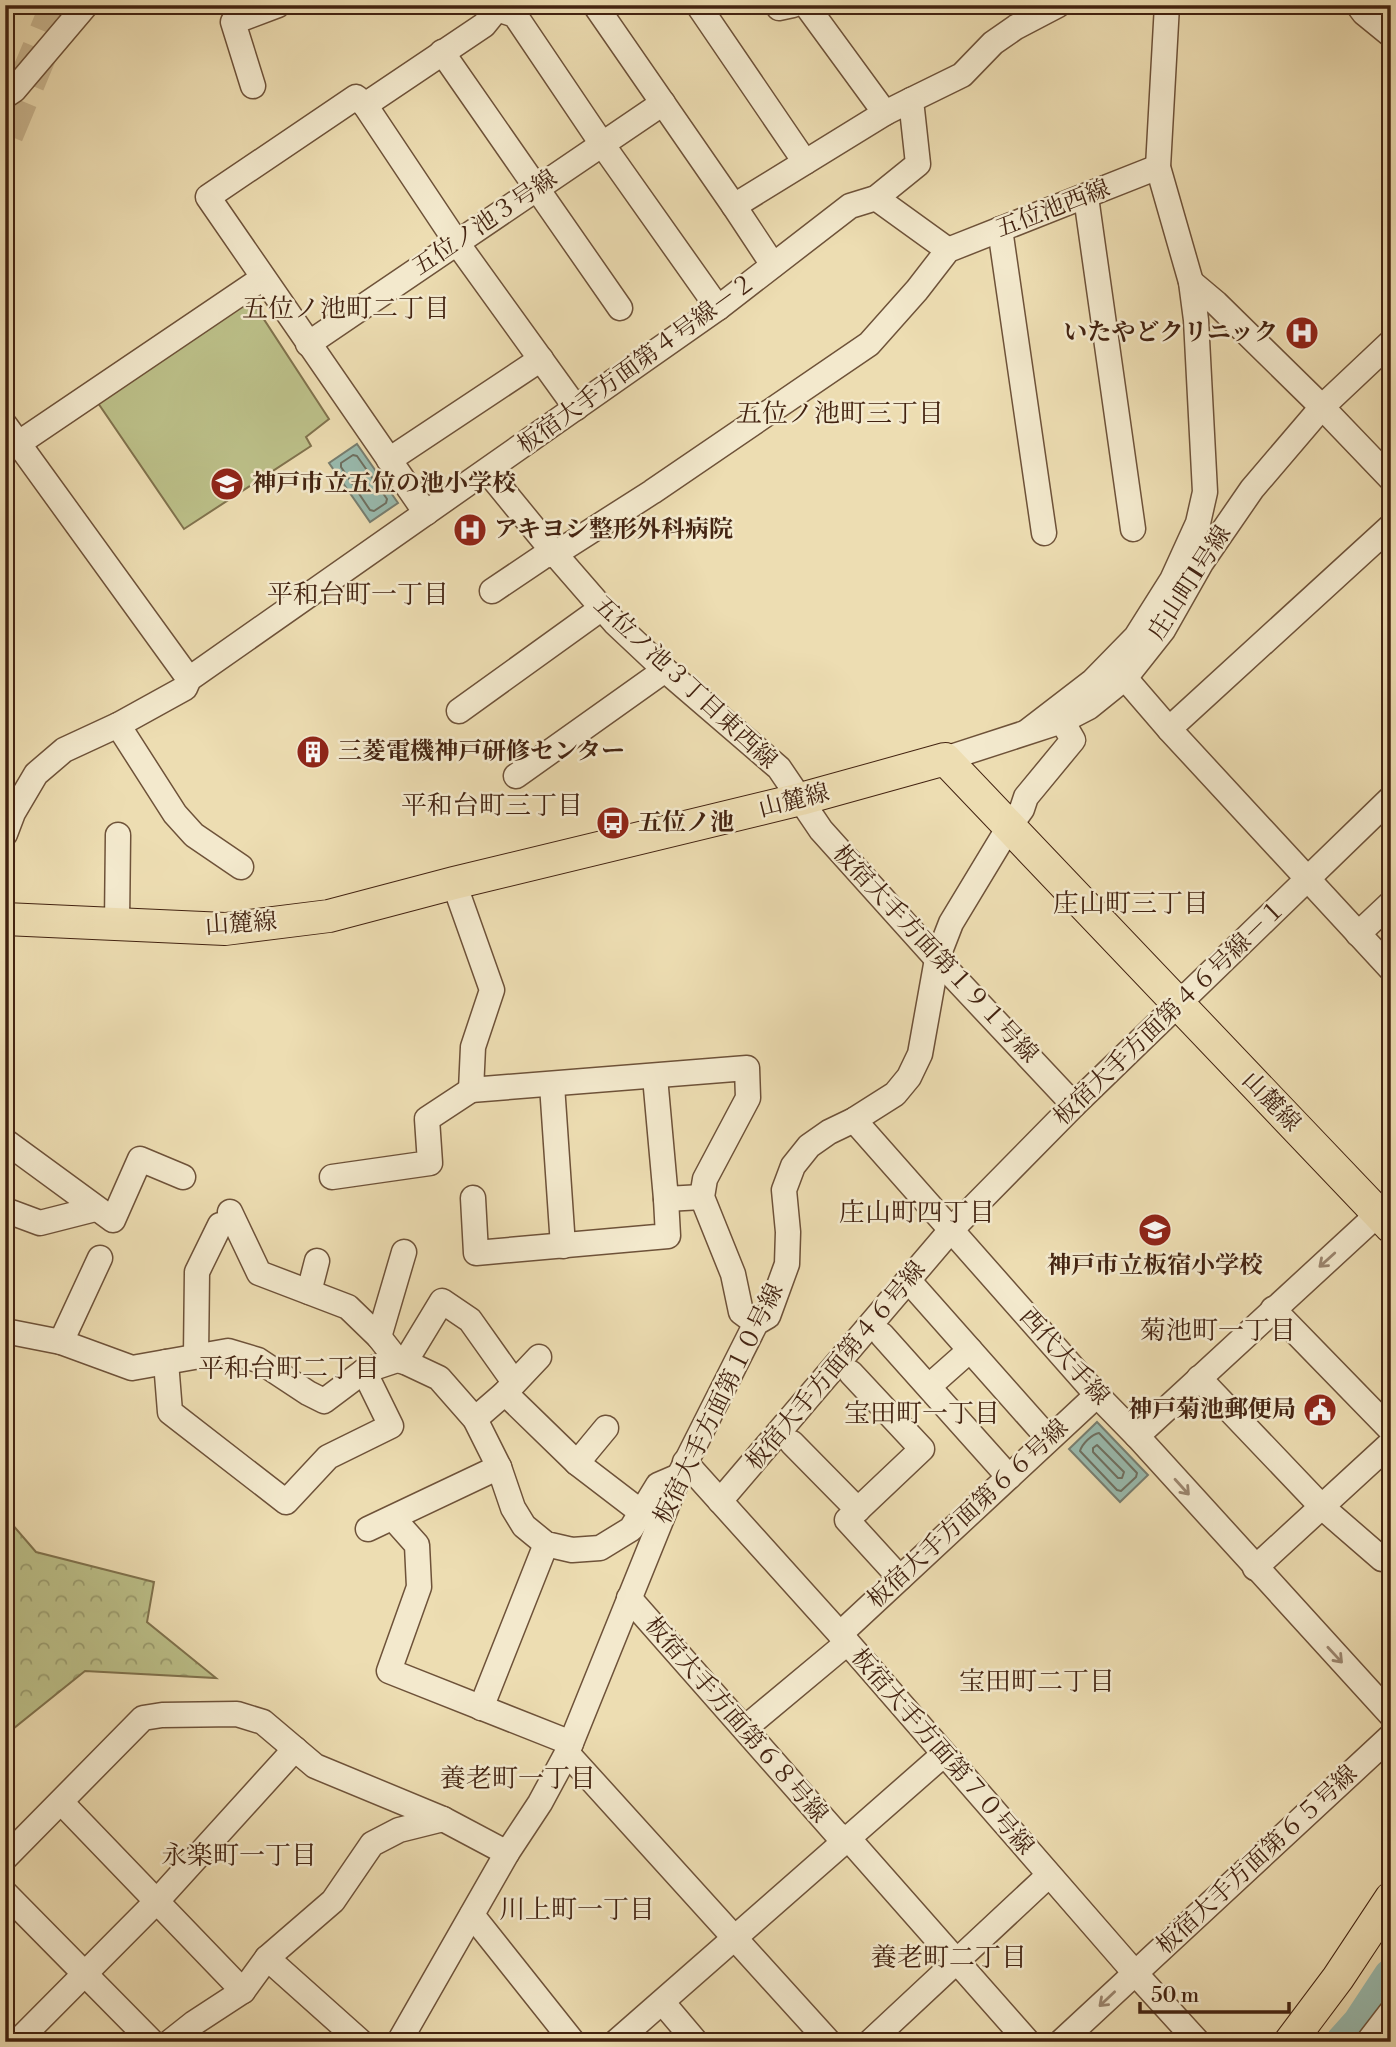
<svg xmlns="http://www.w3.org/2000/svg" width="1396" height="2047" font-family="'Libre Bodoni','Noto Serif JP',serif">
	<defs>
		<pattern id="forest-crowns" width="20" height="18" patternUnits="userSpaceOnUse" patternTransform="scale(1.75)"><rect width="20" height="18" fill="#bcc089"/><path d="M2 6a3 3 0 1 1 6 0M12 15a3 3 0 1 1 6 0" fill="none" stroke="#9a9c6f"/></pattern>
	</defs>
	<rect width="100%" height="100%" fill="#edddb2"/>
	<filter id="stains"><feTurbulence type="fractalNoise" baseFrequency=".00286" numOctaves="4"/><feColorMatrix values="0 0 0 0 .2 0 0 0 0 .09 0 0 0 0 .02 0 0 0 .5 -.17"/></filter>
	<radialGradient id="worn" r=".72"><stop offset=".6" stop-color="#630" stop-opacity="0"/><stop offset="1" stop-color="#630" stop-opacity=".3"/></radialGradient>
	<polygon fill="#bcc089" stroke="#80724d" stroke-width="2" points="250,298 329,419 306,437 311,446 184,529 98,403"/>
	<polygon fill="url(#forest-crowns)" stroke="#80724d" stroke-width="2" points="5,1516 36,1552 154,1582 147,1622 216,1678 85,1671 8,1733 5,1739"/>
	<g fill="#99bbaf" stroke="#777e70" stroke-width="2">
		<polygon points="357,444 398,503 370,522 329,463"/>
		<polygon points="1097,1422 1148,1475 1120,1502 1069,1449"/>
	</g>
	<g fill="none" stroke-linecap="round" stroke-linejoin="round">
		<g stroke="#6e6f60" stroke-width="2">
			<polygon points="353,455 357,456 387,499 386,503 374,511 370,510 341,467 341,463"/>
			<path d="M1099,1433L1137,1473L1136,1477L1121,1491L1117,1490L1080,1451C1082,1444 1092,1434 1099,1433Z"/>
			<polygon points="1097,1445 1124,1472 1122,1478 1118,1478 1093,1452 1093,1448"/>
		</g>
		<polyline stroke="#99bbaf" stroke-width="35" points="1343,2042 1360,2023 1391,1976"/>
		<polyline stroke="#cbb892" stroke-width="37" stroke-dasharray="37 18" stroke-linecap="butt" points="5,134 59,5"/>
		<defs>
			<g id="minor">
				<polyline points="595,5 734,206"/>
				<polyline points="698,5 805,162"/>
				<polyline points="778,5 779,8 793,5"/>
				<polyline points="806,5 885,113"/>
				<polyline points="1358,5 1364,13 1391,35"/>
				<polyline points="497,9 515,15 602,144 718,308"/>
				<polyline points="442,52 620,308"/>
				<polyline points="253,86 233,22 278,5"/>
				<polyline points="5,96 14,90 86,5"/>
				<polyline points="365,105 457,243 576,408"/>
				<polyline points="1086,197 1133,529"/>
				<polyline points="876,198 948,250"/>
				<polyline points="1000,229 1044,533"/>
				<polyline points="773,265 734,206 885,113 911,100"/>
				<polyline points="1191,282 1216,303 1322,407 1391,479"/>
				<polyline points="308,344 663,103"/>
				<polyline points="5,425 189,679"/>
				<polyline points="19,443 263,278"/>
				<polyline points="389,460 541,359"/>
				<polyline points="487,471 555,554 615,623 665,670 779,768 821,830 937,959 1074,1105"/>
				<polyline points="426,513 208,197 356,97 365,105 484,25 497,9"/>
				<polyline points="492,591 544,556 555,554 652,492 869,344 917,290 948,250 1158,167"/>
				<polyline points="1125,678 1169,729 1391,969"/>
				<polyline points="459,711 602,608"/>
				<polyline points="118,725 175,814 194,835 241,867"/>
				<polyline points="1169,729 1391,526"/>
				<polyline points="1028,731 1093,681 1136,637 1172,580 1198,523 1205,492 1196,320 1191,282 1158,167 1167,5"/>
				<polyline points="945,759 1062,721 1089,707 1125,678 1163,630 1201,563 1252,489 1322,407 1391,342"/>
				<polyline points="516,776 665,670"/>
				<polyline points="5,834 13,813 36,774 64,750 118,725 185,688 189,679 718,308 850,206 876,198 918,164 911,100 962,75 993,43 1016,27 1058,5"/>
				<polyline points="454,883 492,990 473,1047 471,1090 747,1068 748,1098 705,1179 702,1197 733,1274 741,1312 756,1323"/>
				<polyline points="117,924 118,835"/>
				<polyline points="1358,934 1391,903"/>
				<polyline points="655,1077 666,1199 702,1197"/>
				<polyline points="552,1085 563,1246"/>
				<polyline points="854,1120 1097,1395 1137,1436 1391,1715"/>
				<polyline points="5,1141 113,1220 140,1159 183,1177"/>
				<polyline points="332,1177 430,1163 427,1119 471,1090"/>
				<polyline points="473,1198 476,1253 668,1236 666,1199"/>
				<polyline points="5,1210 40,1223 95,1209"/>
				<polyline points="230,1212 259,1273 348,1307 379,1337 397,1360"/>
				<polyline points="908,1280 1049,1439"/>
				<polyline points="309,1292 317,1261"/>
				<polyline points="1273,1309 1391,1430"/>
				<polyline points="5,1331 61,1342 132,1368 228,1351 258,1360 308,1393 324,1401 364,1371 397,1360 405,1362 439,1378 475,1419 499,1467 513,1508 524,1526 546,1544 572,1550 600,1548 631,1529 658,1485 679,1476"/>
				<polyline points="882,1335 1009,1477"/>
				<polyline points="379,1337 404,1252"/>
				<polyline points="61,1342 100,1258"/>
				<polyline points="196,1356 197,1272 220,1225"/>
				<polyline points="166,1362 170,1412 286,1502 328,1457 391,1426 364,1371"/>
				<polyline points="405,1362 442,1301 470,1320 514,1382"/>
				<polyline points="851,1373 922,1449 847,1520 900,1578"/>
				<polyline points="1199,1378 1322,1507 1382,1559"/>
				<polyline points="935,1381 970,1350"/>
				<polyline points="505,1393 577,1463 641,1512"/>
				<polyline points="475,1419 505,1393 539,1357"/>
				<polyline points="1137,1436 1391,1202"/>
				<polyline points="792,1443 858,1510"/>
				<polyline points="685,1462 840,1634 1135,1973 1198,2042"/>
				<polyline points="577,1463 606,1428"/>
				<polyline points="720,1501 951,1230 1074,1105 1391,798"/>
				<polyline points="393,1518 417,1545 419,1587 389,1671 571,1743"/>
				<polyline points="368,1529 499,1467"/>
				<polyline points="1255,1568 1391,1443"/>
				<polyline points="629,1598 836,1833 855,1846 1028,2042"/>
				<polyline points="840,1634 1097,1395"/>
				<polyline points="481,1708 546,1544"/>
				<polyline points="745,1728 847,1643"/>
				<polyline points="567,1753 829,2042"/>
				<polyline points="61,1802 243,1991"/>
				<polyline points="5,1858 143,1718 162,1715 237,1714 263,1722 315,1766 443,1819"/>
				<polyline points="5,1893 152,2042"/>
				<polyline points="472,1915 573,2042"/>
				<polyline points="267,1958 361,2042"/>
				<polyline points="663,2003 696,2042"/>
				<polyline points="17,2042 157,1901 295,1749"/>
				<polyline points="170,2042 194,2023 243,1991 267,1958 333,1901 372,1844 399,1830 443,1819 507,1853 540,1803 567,1753 679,1476 756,1323 768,1316 787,1264 788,1232 784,1190 793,1166 809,1146 829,1132 854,1120 895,1094 909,1077 920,1054 937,959 951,923 1009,827 1022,809 1026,797 1073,740 1062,721"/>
				<polyline points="399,2042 507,1853"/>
				<polyline points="616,2042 943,1755"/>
				<polyline points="870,2042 1049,1875"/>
				<polyline points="1061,2042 1391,1736"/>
				<polyline points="1368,2042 1391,2012"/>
			</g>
			<g id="major">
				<polyline points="5,919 225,929 329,916 454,883 801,799 945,759 1391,1227"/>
				<polyline points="1290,2042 1338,1978 1391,1898"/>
			</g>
		</defs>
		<use href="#minor" stroke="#6e5239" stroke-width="27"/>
		<use href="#major" stroke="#432311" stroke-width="34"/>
		<use href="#minor" stroke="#f3e9cd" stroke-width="24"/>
		<use href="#major" stroke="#edddb2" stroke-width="32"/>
	</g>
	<defs><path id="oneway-shaft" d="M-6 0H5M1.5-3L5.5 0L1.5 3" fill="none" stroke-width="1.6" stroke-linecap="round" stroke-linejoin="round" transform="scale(1.75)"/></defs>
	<g stroke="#9b866f">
		<use href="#oneway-shaft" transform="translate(1327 1260) rotate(138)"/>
		<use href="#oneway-shaft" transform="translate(1182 1487) rotate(48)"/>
		<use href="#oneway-shaft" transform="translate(1335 1655) rotate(47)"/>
		<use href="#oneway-shaft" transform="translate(1107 1999) rotate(137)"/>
	</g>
	<defs>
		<symbol id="hospital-disc" viewBox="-11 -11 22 22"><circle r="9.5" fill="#8f2418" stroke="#f3e9cd"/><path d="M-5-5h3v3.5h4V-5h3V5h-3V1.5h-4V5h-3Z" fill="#fff"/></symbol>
		<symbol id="school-disc" viewBox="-11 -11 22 22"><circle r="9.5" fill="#8f2418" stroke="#f3e9cd"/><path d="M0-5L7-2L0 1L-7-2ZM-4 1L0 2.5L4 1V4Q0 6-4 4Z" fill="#fff"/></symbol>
		<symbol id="building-disc" viewBox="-11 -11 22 22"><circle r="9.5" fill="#8f2418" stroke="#f3e9cd"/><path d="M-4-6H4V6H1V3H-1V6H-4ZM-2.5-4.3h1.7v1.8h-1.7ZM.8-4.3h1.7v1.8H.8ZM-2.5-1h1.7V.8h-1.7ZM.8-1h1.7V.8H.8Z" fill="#fff"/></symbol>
		<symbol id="bus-disc" viewBox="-11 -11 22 22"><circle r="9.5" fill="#8f2418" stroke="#f3e9cd"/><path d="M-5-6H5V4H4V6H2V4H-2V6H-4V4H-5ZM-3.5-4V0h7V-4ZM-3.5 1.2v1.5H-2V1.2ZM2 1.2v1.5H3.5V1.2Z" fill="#fff"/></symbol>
		<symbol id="civic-disc" viewBox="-11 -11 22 22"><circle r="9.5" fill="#8f2418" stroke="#f3e9cd"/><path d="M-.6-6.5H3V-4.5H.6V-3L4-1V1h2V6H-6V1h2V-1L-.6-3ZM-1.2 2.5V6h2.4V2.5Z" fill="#fff"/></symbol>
	</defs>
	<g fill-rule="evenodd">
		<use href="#hospital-disc" x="1283" y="314" width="38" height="38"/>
		<use href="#school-disc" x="208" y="465" width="38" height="38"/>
		<use href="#hospital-disc" x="451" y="511" width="38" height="38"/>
		<use href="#building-disc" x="294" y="733" width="38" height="38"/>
		<use href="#bus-disc" x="594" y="804" width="38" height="38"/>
		<use href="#school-disc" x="1136" y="1211" width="38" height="38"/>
		<use href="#civic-disc" x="1301" y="1391" width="38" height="38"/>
	</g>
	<g text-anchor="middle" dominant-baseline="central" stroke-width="5" stroke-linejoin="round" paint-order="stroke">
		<g font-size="24" fill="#432311" stroke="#f3e9cd">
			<text transform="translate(1053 209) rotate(-21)">五位池西線</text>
			<text transform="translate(485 223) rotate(-34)">五位ノ池３号線</text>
			<text transform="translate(637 364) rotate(-36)">板宿大手方面第４号線－２</text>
			<text transform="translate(1190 583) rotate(-57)">庄山町1号線</text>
			<text transform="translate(685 683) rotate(43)">五位ノ池３丁目東西線</text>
			<text transform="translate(794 801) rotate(-14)">山麓線</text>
			<text transform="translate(241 924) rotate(-4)">山麓線</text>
			<text transform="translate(935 954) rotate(47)">板宿大手方面第１９１号線</text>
			<text transform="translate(1170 1013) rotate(-44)">板宿大手方面第４６号線－１</text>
			<text transform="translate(1271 1102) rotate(46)">山麓線</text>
			<text transform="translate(1064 1357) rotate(48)">西代大手線</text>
			<text transform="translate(836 1366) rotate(-50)">板宿大手方面第４６号線</text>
			<text transform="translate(719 1404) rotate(-64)">板宿大手方面第１０号線</text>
			<text transform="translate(968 1514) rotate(-43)">板宿大手方面第６６号線</text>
			<text transform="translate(736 1720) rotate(49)">板宿大手方面第６８号線</text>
			<text transform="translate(942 1752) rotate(49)">板宿大手方面第７０号線</text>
			<text transform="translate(1257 1860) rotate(-43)">板宿大手方面第６５号線</text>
		</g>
		<g font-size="24" font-weight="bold" fill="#432311" stroke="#f3e9cd" text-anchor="start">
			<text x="1278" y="333" text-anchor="end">いたやどクリニック</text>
			<text x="252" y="484">神戸市立五位の池小学校</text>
			<text x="494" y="530">アキヨシ整形外科病院</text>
			<text x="338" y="752">三菱電機神戸研修センター</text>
			<text x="638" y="823">五位ノ池</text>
			<text x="1155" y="1266" text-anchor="middle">神戸市立板宿小学校</text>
			<text x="1296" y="1410" text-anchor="end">神戸菊池郵便局</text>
		</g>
		<g font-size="26" fill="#432311" stroke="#f3e9cd">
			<text x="346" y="309">五位ノ池町二丁目</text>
			<text x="840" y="414">五位ノ池町三丁目</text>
			<text x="358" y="595">平和台町一丁目</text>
			<text x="492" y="806">平和台町三丁目</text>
			<text x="1131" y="904">庄山町三丁目</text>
			<text x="917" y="1213">庄山町四丁目</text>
			<text x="1218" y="1331">菊池町一丁目</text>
			<text x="289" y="1369">平和台町二丁目</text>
			<text x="922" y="1414">宝田町一丁目</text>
			<text x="1037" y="1682">宝田町二丁目</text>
			<text x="518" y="1779">養老町一丁目</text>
			<text x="239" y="1856">永楽町一丁目</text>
			<text x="577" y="1910">川上町一丁目</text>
			<text x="949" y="1958">養老町二丁目</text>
		</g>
	</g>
	<rect width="1396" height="2047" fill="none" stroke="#edddb2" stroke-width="28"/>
	<rect x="7" y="7" width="1382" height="2033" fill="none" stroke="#432311" stroke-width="3.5"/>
	<rect x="14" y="14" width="1368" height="2019" fill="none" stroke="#432311" stroke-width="2"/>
	<path d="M1140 2002v10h149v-10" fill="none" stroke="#432311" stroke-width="3.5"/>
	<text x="1151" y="2002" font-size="21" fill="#432311" stroke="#f3e9cd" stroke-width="5" paint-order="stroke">50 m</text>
	<rect width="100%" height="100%" filter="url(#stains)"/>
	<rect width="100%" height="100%" fill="url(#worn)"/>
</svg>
